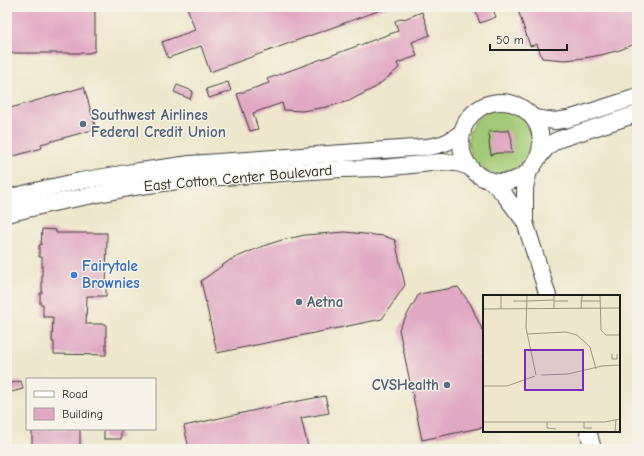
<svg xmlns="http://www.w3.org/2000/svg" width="644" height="456" font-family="'Comic Neue',sans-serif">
	<rect width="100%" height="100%" fill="#f7f3e8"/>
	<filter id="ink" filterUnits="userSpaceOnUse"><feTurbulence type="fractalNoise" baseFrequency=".025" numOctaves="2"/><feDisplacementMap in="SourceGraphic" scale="8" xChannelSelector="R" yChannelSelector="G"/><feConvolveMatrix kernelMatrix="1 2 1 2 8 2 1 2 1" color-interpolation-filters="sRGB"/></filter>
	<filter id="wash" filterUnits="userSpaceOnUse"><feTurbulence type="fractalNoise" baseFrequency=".012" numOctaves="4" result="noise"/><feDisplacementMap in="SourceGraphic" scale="16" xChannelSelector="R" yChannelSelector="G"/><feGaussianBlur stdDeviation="0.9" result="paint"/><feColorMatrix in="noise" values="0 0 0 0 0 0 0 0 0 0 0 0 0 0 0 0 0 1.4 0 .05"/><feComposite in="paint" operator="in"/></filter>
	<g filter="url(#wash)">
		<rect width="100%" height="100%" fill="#eee7cd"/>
		<circle fill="#a2c974" stroke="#5f7248" cx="501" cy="142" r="33"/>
		<g id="blocks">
			<g fill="#e0a8c3">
				<polygon points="7,7 95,7 95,51 89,53 7,53"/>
				<polygon points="187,7 385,7 386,8 210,72 201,46 168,58 162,42 195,30"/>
				<polygon points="474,7 492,7 496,17 480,23"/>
				<polygon points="517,7 637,7 637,43 620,50 601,55 584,58 565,60 542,58 537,44 530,46"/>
				<polygon points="422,12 430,35 412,42 417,56 397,63 399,68 376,87 349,101 327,107 302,111 284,110 282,103 253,113 258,129 250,131 237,94 269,83 267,79 398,31 395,21 403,18 404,19"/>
				<polygon points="228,82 231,91 209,98 206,89"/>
				<polygon points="177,85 193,91 190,99 174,92"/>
				<polygon points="84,87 96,129 41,144 42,148 7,158 7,109"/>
				<polygon points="509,130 512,140 511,147 513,153 497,153 491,155 489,143 490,138 488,132 500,131 505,131"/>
				<polygon points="42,229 56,230 56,233 107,233 106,296 87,296 86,324 106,324 106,355 54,354 54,342 52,342 53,317 43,317 43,304 40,304 40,293 42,293 42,257 39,257 39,245 41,245"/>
				<polygon points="345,232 384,236 395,240 405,285 382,319 217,353 201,281 230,260 263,246 282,240 305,235"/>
				<polygon points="458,287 471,305 484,334 484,427 422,440 399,329 419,294"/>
				<polygon points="21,381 23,389 7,393 7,384"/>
				<polygon points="325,396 329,413 301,418 308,447 297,449 189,449 184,426 283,404"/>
				<polygon points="32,429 80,429 80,449 36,449 36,445 32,445"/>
				<rect x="104" y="429" width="17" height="10"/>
			</g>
		</g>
	</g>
	<g filter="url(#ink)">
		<use href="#blocks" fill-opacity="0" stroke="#3c3a37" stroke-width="1"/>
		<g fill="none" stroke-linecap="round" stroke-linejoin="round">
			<defs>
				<g id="minor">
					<circle cx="501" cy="142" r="40"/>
					<polyline points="534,118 555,121 568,119 637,97"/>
					<polyline points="539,157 548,146 557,140 637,114"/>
					<polyline points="529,171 525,188 525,222 548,296"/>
					<polyline points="490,180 503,193 525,222"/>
					<path d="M7,198L44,189L80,181L133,172L190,164L427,147C442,145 451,142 463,131"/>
					<polyline points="7,214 48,204 134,187 192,179 342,169 382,168 441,162 457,163 470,167"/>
					<polyline points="588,431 593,449"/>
				</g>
			</defs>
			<use href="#minor" stroke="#3c3a37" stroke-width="18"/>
			<use href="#minor" stroke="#fff" stroke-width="16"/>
		</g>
	</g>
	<g fill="#5c6f8a" stroke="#f7f3e8" stroke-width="1.5">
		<circle cx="83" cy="124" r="4"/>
		<circle cx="299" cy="302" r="4"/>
		<circle cx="447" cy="385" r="4"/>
	</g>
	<circle fill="#3f7fe0" stroke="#f7f3e8" stroke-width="1.5" cx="74" cy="275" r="4"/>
	<g text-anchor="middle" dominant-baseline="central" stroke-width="3" stroke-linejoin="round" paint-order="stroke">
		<g font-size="15" font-weight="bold" fill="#4e5e75" stroke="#f7f3e8" text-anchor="start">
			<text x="91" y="115">Southwest Airlines<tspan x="91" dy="17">Federal Credit Union</tspan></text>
			<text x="307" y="302">Aetna</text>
			<text x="439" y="385" text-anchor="end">CVSHealth</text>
		</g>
		<g font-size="15" fill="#1c1c1c" stroke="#f7f3e8">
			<text transform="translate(238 178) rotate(-5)">East Cotton Center Boulevard</text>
		</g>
		<g font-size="15" font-weight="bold" fill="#366cbe" stroke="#f7f3e8" text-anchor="start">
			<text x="82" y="266">Fairytale<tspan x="82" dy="17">Brownies</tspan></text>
		</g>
	</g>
	<g transform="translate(483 295)">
		<rect width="137" height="137" fill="#eee7cd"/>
		<path fill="none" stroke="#9a9686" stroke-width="1" d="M18,0V14M44,0L43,33L53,80M71,0V14M117,0L118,35L123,40H137M30,6H43M43,6L71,5M71,6H85M98,6H117M98,13L99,0M0,14L137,13M44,39L83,37L94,40L107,52L113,74M129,59V64H134V59M58,80L85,79L119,71L137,70M0,91H24L52,81M0,127H122L137,124M64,127V133L73,134M101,127V133H109M132,137L133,125"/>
		<path fill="#7b2cbf" fill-opacity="0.15" stroke="#7b2cbf" stroke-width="2" d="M42,55H100V95H42Z"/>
		<rect width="137" height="137" fill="none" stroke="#1c1c1c" stroke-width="2"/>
	</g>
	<rect width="644" height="456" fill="none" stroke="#f7f3e8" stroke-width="24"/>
	<rect x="26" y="378" width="130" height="52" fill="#f7f3e8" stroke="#9f9d96"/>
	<rect x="34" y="391" width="20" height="6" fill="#ffffff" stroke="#9f9d96"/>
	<text x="62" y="398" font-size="12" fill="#1c1c1c">Road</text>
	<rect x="34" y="408" width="20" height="12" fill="#e0a8c3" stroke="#9f9d96"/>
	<text x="62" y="418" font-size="12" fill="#1c1c1c">Building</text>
	<path d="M490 44v6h77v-6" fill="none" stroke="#1c1c1c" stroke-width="2"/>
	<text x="496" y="44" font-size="12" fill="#1c1c1c" stroke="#f7f3e8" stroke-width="3" paint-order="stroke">50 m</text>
</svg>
